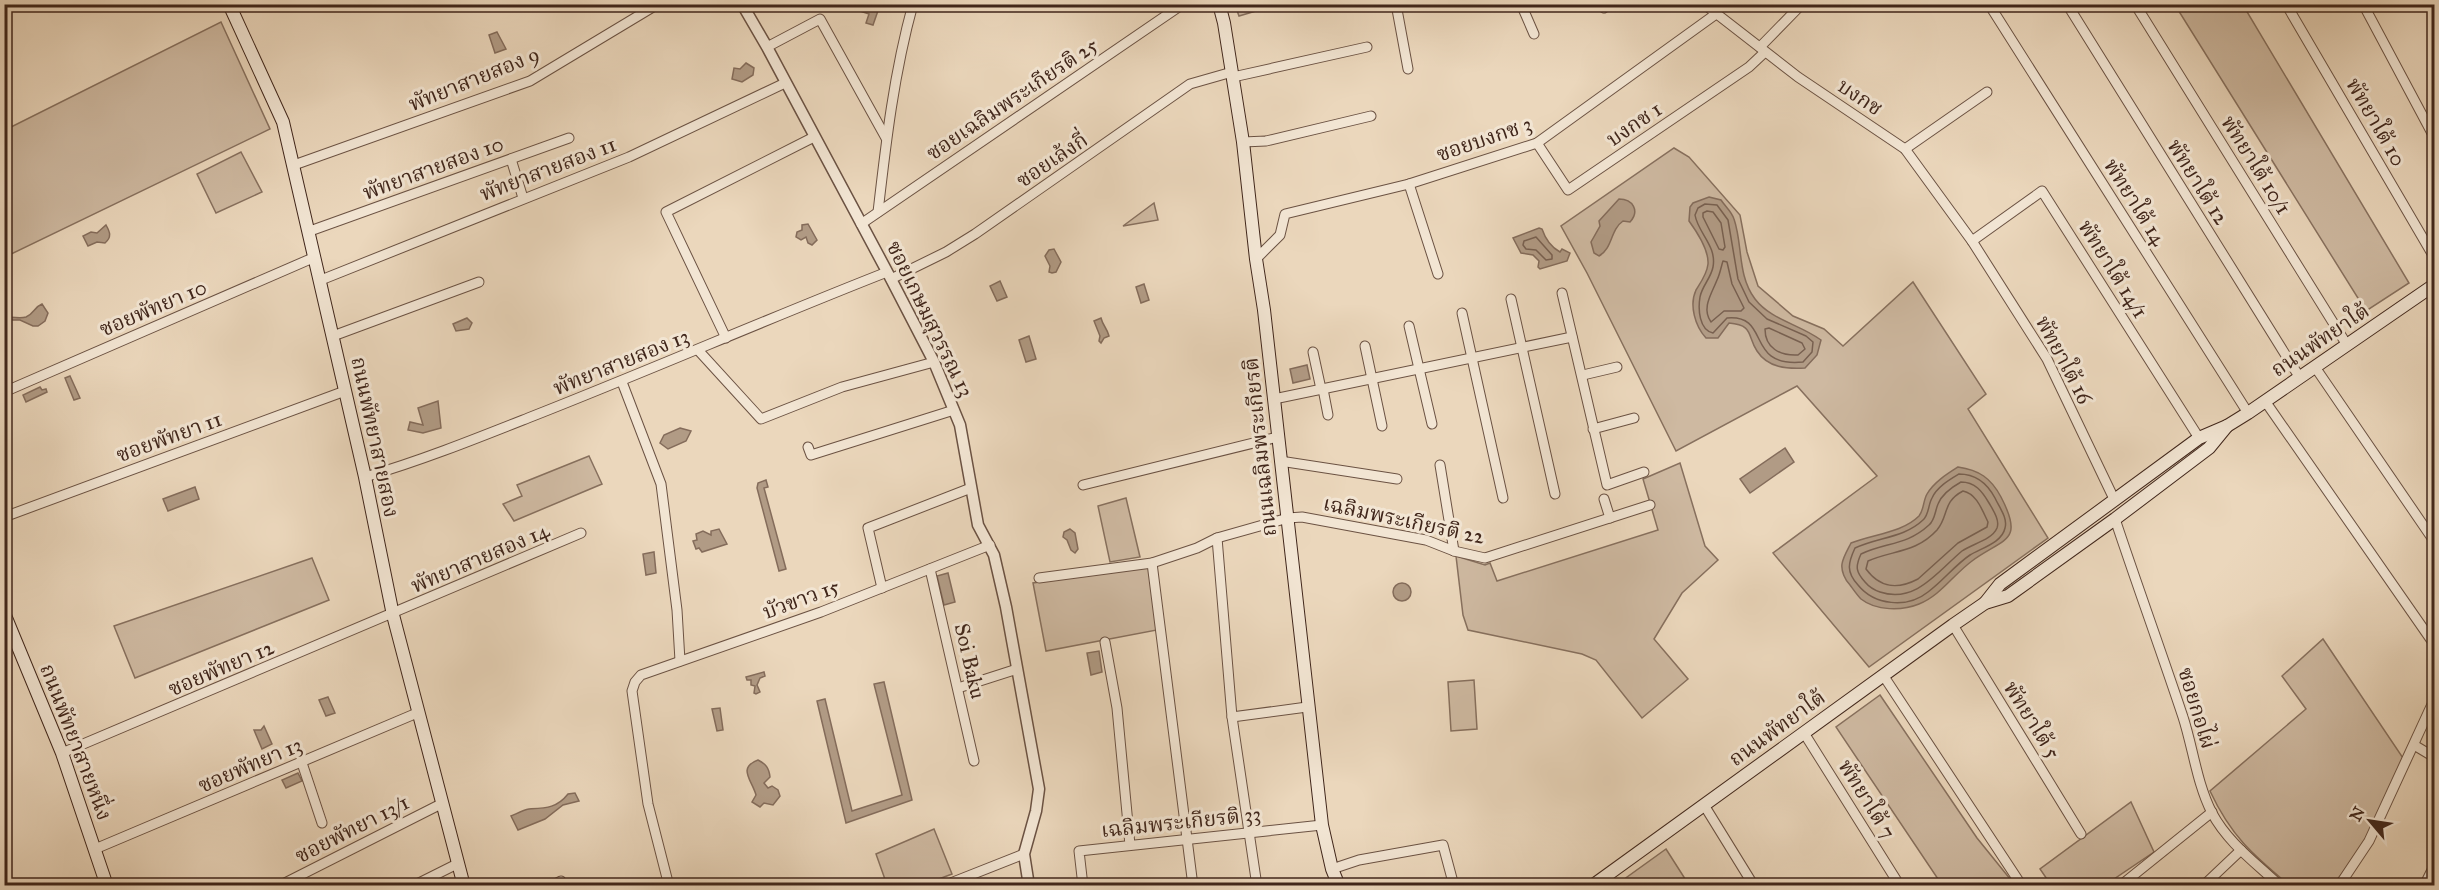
<svg xmlns="http://www.w3.org/2000/svg" width="2439" height="890" font-family="'IM FELL Great Primer','Noto Serif Thai',serif">
	<rect width="100%" height="100%" fill="#ebd7bc"/>
	<filter id="stains"><feTurbulence type="fractalNoise" baseFrequency=".00333" numOctaves="4"/><feColorMatrix values="0 0 0 0 .2 0 0 0 0 .09 0 0 0 0 .02 0 0 0 .5 -.17"/></filter>
	<radialGradient id="worn" r=".72"><stop offset=".6" stop-color="#630" stop-opacity="0"/><stop offset="1" stop-color="#630" stop-opacity=".3"/></radialGradient>
	<g fill="#ceb9a1" stroke="#87705e" stroke-width="1.5">
		<polygon points="1235,5 1265,5 1266,8 1239,16"/>
		<polygon points="2175,5 2243,5 2409,283 2366,311"/>
		<polygon points="221,22 270,129 5,257 5,130"/>
		<polygon points="1674,148 1689,157 1740,215 1747,252 1758,286 1793,316 1824,329 1843,346 1913,282 1986,394 1968,409 2048,538 1869,667 1773,553 1877,476 1797,386 1676,451 1587,273 1561,226"/>
		<polygon points="241,152 262,192 216,213 197,174"/>
		<polygon points="1154,203 1158,220 1123,226"/>
		<polygon points="589,456 602,484 514,521 503,504 522,496 517,485"/>
		<polygon points="1680,463 1705,546 1718,560 1682,593 1654,639 1688,679 1642,718 1596,660 1582,654 1468,630 1463,615 1456,556 1485,565 1490,563 1497,581 1658,530 1643,479"/>
		<polygon points="1126,498 1140,557 1110,562 1098,506"/>
		<polygon points="312,558 329,600 135,678 114,626"/>
		<polygon points="1146,567 1150,570 1157,630 1046,651 1033,583"/>
		<path d="M2323,639L2403,758C2383,801 2366,851 2332,885H2289C2252,854 2231,836 2210,791L2306,709L2282,676Z"/>
		<polygon points="1474,680 1477,729 1451,731 1448,682"/>
		<polygon points="1880,695 1977,838 2015,885 1942,885 1836,727"/>
		<polygon points="2131,802 2154,852 2105,885 2051,885 2040,869"/>
		<polygon points="934,829 952,874 923,885 887,885 876,854"/>
		<polygon points="1666,849 1689,885 1616,885"/>
	</g>
	<g fill="#b19b85" stroke="#846c5b" stroke-width="1.5">
		<polygon points="859,5 880,5 873,25 866,23 869,14 857,10"/>
		<polygon points="497,32 506,49 495,53 489,35"/>
		<polygon points="746,63 754,68 753,75 742,82 732,79 734,68 740,69"/>
		<path d="M1709,197L1721,200C1725,206 1732,212 1734,219C1743,245 1737,275 1755,299C1771,320 1799,324 1821,340L1817,355L1805,368C1787,369 1768,368 1757,351C1747,336 1754,325 1729,323L1718,338H1706C1695,326 1689,305 1696,290C1701,282 1707,274 1708,264C1709,250 1697,232 1689,221L1690,207L1693,203Z"/>
		<path d="M1619,199C1633,199 1640,211 1630,222L1623,221C1610,230 1613,248 1599,256L1594,253L1591,242L1600,226L1599,221Z"/>
		<polygon points="808,224 817,240 812,245 808,243 806,237 801,240 796,237 797,232 802,230 802,225"/>
		<path d="M106,225C110,232 112,237 105,243L97,242L88,246L83,236L91,232L97,233Z"/>
		<path d="M1539,228L1542,229C1545,238 1551,247 1560,252L1562,249L1570,253L1567,261L1540,269L1538,267L1539,261L1533,255L1521,253L1513,238Z"/>
		<polygon points="1054,249 1061,262 1056,272 1052,273 1049,272 1050,266 1045,256 1049,250"/>
		<polygon points="1000,281 1007,297 997,301 990,286"/>
		<polygon points="1144,284 1149,300 1141,303 1136,287"/>
		<path d="M42,304L48,313L45,321L38,326H33L20,320H7L5,325V318C12,316 19,319 26,317C34,314 34,307 42,304Z"/>
		<polygon points="467,318 472,323 469,329 456,331 453,324"/>
		<path d="M1101,318C1103,326 1107,328 1109,336L1104,338L1101,343L1099,341L1100,336L1094,321Z"/>
		<polygon points="1029,336 1036,359 1026,362 1019,340"/>
		<polygon points="1307,365 1310,379 1293,383 1290,369"/>
		<polygon points="70,376 80,398 74,400 65,378"/>
		<polygon points="40,387 42,390 46,389 47,392 26,402 23,395"/>
		<polygon points="438,401 441,428 423,433 408,430 410,422 423,425 418,408"/>
		<polygon points="680,428 691,431 686,441 668,449 660,443 664,435"/>
		<polygon points="1785,448 1794,462 1750,493 1740,479"/>
		<path d="M1958,467C1979,470 1991,478 2001,497C2025,543 2003,538 1972,561C1954,574 1940,596 1919,604C1902,611 1876,611 1861,599C1857,595 1853,589 1850,585C1845,580 1841,571 1842,564C1843,557 1848,549 1851,543C1873,534 1902,533 1919,516C1924,510 1923,501 1927,494C1934,482 1947,474 1958,467Z"/>
		<polygon points="766,480 768,487 764,488 786,569 779,571 757,488 758,483"/>
		<polygon points="195,487 199,499 168,511 163,499"/>
		<polygon points="719,529 727,544 702,552 699,548 696,549 693,541 697,540 696,534 703,531 711,535 711,531"/>
		<polygon points="1070,529 1075,533 1078,549 1075,553 1071,550 1067,540 1063,537 1064,532"/>
		<polygon points="654,552 656,573 646,575 643,554"/>
		<polygon points="948,573 955,602 944,605 937,576"/>
		<circle cx="1402" cy="592" r="9"/>
		<polygon points="1099,651 1102,672 1091,675 1087,653"/>
		<polygon points="764,672 765,676 760,678 757,685 760,692 756,694 754,693 755,686 751,685 751,680 747,680 746,677"/>
		<polygon points="884,682 912,800 846,823 817,701 825,699 852,811 902,795 874,684"/>
		<polygon points="328,697 335,713 326,716 319,700"/>
		<polygon points="720,708 723,730 717,731 712,709"/>
		<polygon points="264,726 272,744 262,749 254,730 261,730"/>
		<path d="M758,760C766,764 769,768 770,777L764,783L768,788L772,786L778,790L780,796L773,805L764,803L760,807L752,802L756,795C752,780 737,768 758,760Z"/>
		<polygon points="298,773 302,781 286,788 282,780"/>
		<path d="M575,793L579,801L563,805L545,819L518,830L511,816C516,814 523,810 529,809C546,808 557,808 568,794Z"/>
	</g>
	<g fill="none" stroke-linecap="round" stroke-linejoin="round">
		<g stroke="#786050" stroke-width="1.5">
			<path d="M1705,204L1717,205L1728,220L1738,279L1749,302L1767,319L1806,336L1813,342L1812,352L1803,362C1744,368 1772,314 1727,318L1713,333C1699,330 1698,309 1700,297C1702,286 1711,278 1713,267C1717,246 1698,233 1695,215L1698,208Z"/>
			<polygon points="1707,211 1713,212 1721,223 1725,247 1723,250 1719,249 1703,217 1703,213"/>
			<polygon points="1536,237 1552,255 1552,259 1546,260 1536,250 1526,249 1523,245 1524,241"/>
			<path d="M1723,261L1727,262L1732,284L1744,308L1741,311H1724L1711,322C1701,308 1712,293 1717,280C1720,274 1721,267 1723,261Z"/>
			<path d="M1769,328L1802,343L1805,349L1798,355C1780,356 1765,348 1765,329Z"/>
			<path d="M1959,474C1976,474 1987,483 1995,498C1999,507 2008,518 2005,528C2002,543 1981,548 1970,555C1955,565 1943,581 1928,592C1907,609 1874,605 1858,585C1846,572 1848,563 1855,548C1878,537 1904,538 1923,520C1929,515 1928,505 1932,498C1937,487 1949,480 1959,474Z"/>
			<path d="M1961,482C1975,482 1982,491 1989,503C1993,510 2000,520 1997,528C1992,540 1972,544 1962,551C1938,571 1916,604 1880,592C1874,590 1870,588 1865,582C1856,572 1855,567 1861,554C1886,542 1906,546 1929,525C1935,520 1935,511 1938,504C1942,494 1952,487 1961,482Z"/>
			<path d="M1963,491C1977,494 1982,510 1988,522L1987,527L1958,543L1918,579C1897,590 1880,588 1866,569L1868,561C1893,550 1916,553 1937,530C1949,516 1942,502 1963,491Z"/>
		</g>
		<defs>
			<g id="minor">
				<polyline points="1396,4 1408,69"/>
				<polyline points="1521,4 1534,34"/>
				<polyline points="1602,4 1604,8"/>
				<polyline points="1704,4 1798,77 1905,149 1972,241 2047,359 2115,501"/>
				<polyline points="2067,4 2300,378"/>
				<polyline points="2135,4 2347,345"/>
				<polyline points="2286,4 2434,257"/>
				<polyline points="2363,4 2434,137"/>
				<polyline points="1992,9 2248,413"/>
				<polyline points="767,47 820,19 886,138"/>
				<polyline points="1760,47 1802,4"/>
				<polyline points="1233,77 1367,47"/>
				<polyline points="1243,142 1266,141 1371,116"/>
				<polyline points="1537,143 1568,190 1749,67 1765,52"/>
				<polyline points="1905,149 1987,92"/>
				<polyline points="511,159 523,198"/>
				<polyline points="294,165 530,81 658,4"/>
				<polyline points="1409,184 1438,274"/>
				<path d="M878,212C886,142 894,73 913,4"/>
				<polyline points="861,224 1183,4"/>
				<polyline points="310,231 569,138"/>
				<polyline points="1972,241 2042,191 2199,438"/>
				<polyline points="1256,259 1280,235 1285,214 1409,184 1537,143 1716,14"/>
				<polyline points="891,279 946,252 975,234 1190,84 1232,72"/>
				<polyline points="321,280 629,157 785,83"/>
				<polyline points="1562,293 1607,485 1644,472"/>
				<polyline points="1511,299 1555,494"/>
				<polyline points="1462,313 1503,498"/>
				<polyline points="1409,326 1432,424"/>
				<polyline points="333,336 479,282"/>
				<polyline points="726,338 666,212 814,137"/>
				<polyline points="1365,346 1382,426"/>
				<polyline points="698,350 761,419 842,387 934,362"/>
				<polyline points="1313,352 1321,389"/>
				<polyline points="2315,367 2434,541"/>
				<polyline points="1583,375 1617,367"/>
				<polyline points="622,382 661,484 677,610 680,661"/>
				<polyline points="1323,389 1328,415"/>
				<polyline points="4,392 315,257"/>
				<polyline points="1274,399 1572,337"/>
				<polyline points="2265,401 2434,644"/>
				<polyline points="1593,429 1634,418"/>
				<polyline points="808,447 811,455 954,410"/>
				<polyline points="1280,461 1397,479"/>
				<polyline points="1440,465 1454,551"/>
				<path d="M365,477C420,461 475,439 528,418C648,371 767,319 887,272"/>
				<polyline points="1083,485 1278,437"/>
				<polyline points="1604,499 1610,518"/>
				<polyline points="4,517 345,391"/>
				<path d="M2115,519C2137,585 2161,651 2183,717C2193,748 2197,784 2212,813C2228,843 2256,863 2280,886"/>
				<polyline points="1217,538 1232,717 1257,886"/>
				<polyline points="1152,563 1193,886"/>
				<polyline points="930,569 974,761"/>
				<polyline points="1039,578 1152,563 1197,548 1217,538 1288,518 1302,517 1426,540 1454,551 1485,558 1650,505"/>
				<polyline points="882,588 868,528 971,488"/>
				<polyline points="1953,625 2081,834"/>
				<polyline points="1105,642 1117,708 1130,845"/>
				<polyline points="1883,675 2022,886"/>
				<polyline points="958,688 1017,669"/>
				<polyline points="1232,717 1307,707"/>
				<polyline points="1804,733 1900,886"/>
				<polyline points="2414,745 2434,757"/>
				<polyline points="62,753 581,533"/>
				<polyline points="302,763 322,823"/>
				<polyline points="1704,805 1754,886"/>
				<polyline points="95,849 417,713"/>
				<polyline points="1332,869 1359,860 1443,845 1454,886"/>
				<polyline points="279,886 441,804"/>
				<polyline points="413,886 457,864"/>
				<polyline points="551,886 561,881 559,886"/>
				<polyline points="669,886 648,804 632,691 635,682 641,675 821,612 990,545"/>
				<polyline points="943,886 1024,854"/>
				<polyline points="1083,886 1079,851 1322,825"/>
				<polyline points="2120,886 2212,812"/>
				<polyline points="2203,886 2241,850"/>
				<polyline points="2339,886 2369,841 2434,700"/>
				<polyline points="2424,886 2434,866"/>
			</g>
			<polyline id="tertiary" points="742,4 767,47 891,279 934,362 960,425 978,525 994,555 1006,607 1039,789 1036,811 1024,854 1029,886"/>
			<g id="secondary">
				<polyline points="229,4 283,122 365,477 393,615 464,886"/>
				<polyline points="1219,4 1224,23 1243,142 1256,259 1264,310 1322,825 1332,869 1339,886"/>
				<polyline points="1985,603 2000,584 2199,438 2227,426 2248,413 2434,285"/>
				<polyline points="4,613 62,753 107,886"/>
				<polyline points="1592,886 1953,625 1985,603 2008,596 2115,519 2209,448 2227,426"/>
			</g>
		</defs>
		<use href="#minor" stroke="#6b5243" stroke-width="11"/>
		<use href="#tertiary" stroke="#6b5243" stroke-width="13"/>
		<use href="#secondary" stroke="#40261b" stroke-width="14"/>
		<use href="#minor" stroke="#f2e5d3" stroke-width="9"/>
		<use href="#tertiary" stroke="#f2e5d3" stroke-width="10"/>
		<use href="#secondary" stroke="#f2e5d3" stroke-width="12"/>
	</g>
	<g text-anchor="middle" dominant-baseline="central" stroke-width="6" stroke-linejoin="round" paint-order="stroke">
		<g font-size="21" fill="#40261b" stroke="#f2e5d3">
			<text transform="translate(474 79) rotate(-22)">พัทยาสายสอง 9</text>
			<text transform="translate(1860 97) rotate(34)">บงกช</text>
			<text transform="translate(1012 99) rotate(-34)">ซอยเฉลิมพระเกียรติ 25</text>
			<text transform="translate(2376 122) rotate(60)">พัทยาใต้ 10</text>
			<text transform="translate(1634 124) rotate(-34)">บงกช 1</text>
			<text transform="translate(1484 139) rotate(-19)">ซอยบงกช 3</text>
			<text transform="translate(1052 160) rotate(-34)">ซอยเล้งกี่</text>
			<text transform="translate(2256 165) rotate(58)">พัทยาใต้ 10/1</text>
			<text transform="translate(433 168) rotate(-20)">พัทยาสายสอง 10</text>
			<text transform="translate(548 169) rotate(-21)">พัทยาสายสอง 11</text>
			<text transform="translate(2198 182) rotate(58)">พัทยาใต้ 12</text>
			<text transform="translate(2135 202) rotate(58)">พัทยาใต้ 14</text>
			<text transform="translate(2113 269) rotate(58)">พัทยาใต้ 14/1</text>
			<text transform="translate(153 308) rotate(-23)">ซอยพัทยา 10</text>
			<text transform="translate(930 319) rotate(64)">ซอยเกษมสุวรรณ 13</text>
			<text transform="translate(2320 340) rotate(-34)">ถนนพัทยาใต้</text>
			<text transform="translate(2064 360) rotate(62)">พัทยาใต้ 16</text>
			<text transform="translate(621 362) rotate(-22)">พัทยาสายสอง 13</text>
			<text transform="translate(169 437) rotate(-20)">ซอยพัทยา 11</text>
			<text transform="translate(375 437) rotate(78)">ถนนพัทยาสายสอง</text>
			<text transform="translate(1260 447) rotate(-96)">ถนนเฉลิมพระเกียรติ</text>
			<text transform="translate(1404 520) rotate(12)">เฉลิมพระเกียรติ 22</text>
			<text transform="translate(480 558) rotate(-23)">พัทยาสายสอง 14</text>
			<text transform="translate(801 599) rotate(-20)">บัวขาว 15</text>
			<text transform="translate(970 661) rotate(77)">Soi Baku</text>
			<text transform="translate(221 668) rotate(-23)">ซอยพัทยา 12</text>
			<text transform="translate(2197 708) rotate(73)">ซอยกอไผ่</text>
			<text transform="translate(2032 720) rotate(58)">พัทยาใต้ 5</text>
			<text transform="translate(1777 728) rotate(-36)">ถนนพัทยาใต้</text>
			<text transform="translate(76 742) rotate(69)">ถนนพัทยาสายหนึ่ง</text>
			<text transform="translate(250 765) rotate(-23)">ซอยพัทยา 13</text>
			<text transform="translate(1867 799) rotate(58)">พัทยาใต้ 7</text>
			<text transform="translate(1181 822) rotate(-6)">เฉลิมพระเกียรติ 33</text>
			<text transform="translate(352 829) rotate(-27)">ซอยพัทยา 13/1</text>
		</g>
	</g>
	<rect width="2439" height="890" fill="none" stroke="#ebd7bc" stroke-width="24"/>
	<rect x="6" y="6" width="2427" height="878" fill="none" stroke="#40261b" stroke-width="3"/>
	<rect x="12" y="12" width="2415" height="866" fill="none" stroke="#40261b" stroke-width="1.5"/>
	<g transform="translate(2370 821) rotate(299)" stroke="#f2e5d3" stroke-width="4.5" paint-order="stroke">
	<path d="M0-4.5L10 22L0 15L-10 22Z" fill="#40261b"/>
	<text y="-9" font-size="16" font-weight="bold" text-anchor="middle" fill="#40261b">N</text>
	</g>
	<rect width="100%" height="100%" filter="url(#stains)"/>
	<rect width="100%" height="100%" fill="url(#worn)"/>
</svg>
